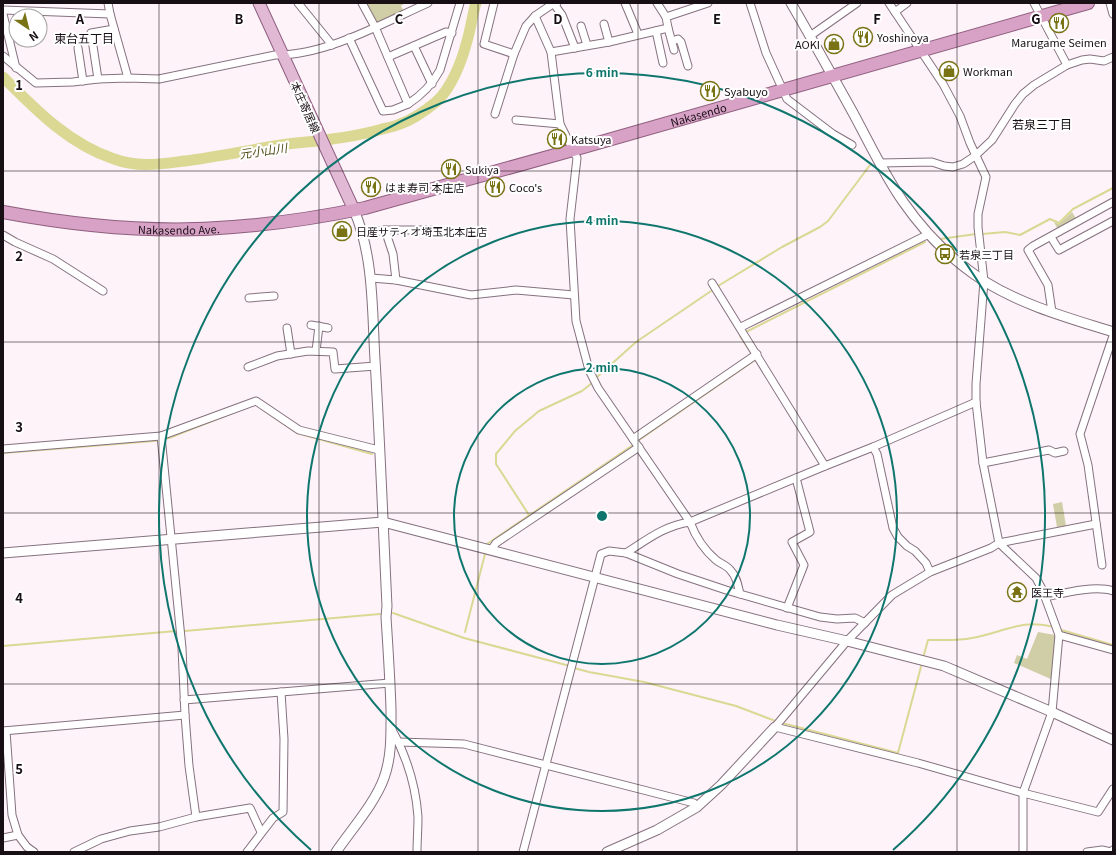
<svg xmlns="http://www.w3.org/2000/svg" width="1116" height="855" font-family="Georgia,'Noto Sans JP',serif">
	<rect width="100%" height="100%" fill="#fdf3f9"/>
	<g fill="#cfcea6">
		<polygon points="366,3 405,3 401,6 404,11 379,22 376,22"/>
		<polygon points="1072,212 1077,220 1058,230 1054,222 1059,224"/>
		<polygon points="1062,502 1066,526 1057,527 1053,504"/>
		<polygon points="1038,632 1055,635 1058,638 1053,680 1014,663 1017,655 1027,659"/>
	</g>
	<g fill="none" stroke-linecap="round" stroke-linejoin="round">
		<g stroke="#dbd894" stroke-width="2">
			<polyline points="982,234 1005,232 1020,235 1050,219 1059,223 1073,209 1113,188"/>
			<polyline points="940,239 976,234"/>
			<polyline points="718,286 782,247 820,227 828,221 870,165"/>
			<polyline points="746,332 925,242"/>
			<polyline points="740,336 752,354"/>
			<polyline points="596,378 636,342 714,289"/>
			<polyline points="263,410 297,433 372,454"/>
			<polyline points="639,440 755,360"/>
			<polyline points="3,453 154,441 169,438 235,412"/>
			<polyline points="529,515 496,464 496,454 515,431 539,411 582,391 592,383"/>
			<polyline points="487,544 633,445"/>
			<polyline points="393,613 464,638 570,666"/>
			<polyline points="1058,629 1113,645"/>
			<polyline points="185,631 380,614"/>
			<polyline points="465,632 485,554"/>
			<polyline points="3,646 176,631"/>
			<path d="M923,658L928,640C942,640 958,641 972,638C1002,633 1022,618 1054,627"/>
			<polyline points="574,668 589,672 644,682 736,706 778,722"/>
			<polyline points="782,723 898,753 922,663"/>
		</g>
		<path stroke="#dbd894" stroke-width="11" d="M3,77C36,110 69,144 114,159C138,168 160,164 185,161C217,157 249,150 281,145C298,142 315,142 332,139C348,137 364,134 379,130C386,128 393,127 400,124C412,120 425,111 436,102C451,89 462,61 467,41C471,28 472,16 476,3"/>
		<defs>
			<g id="minor">
				<polyline points="108,3 110,14"/>
				<polyline points="298,3 332,45"/>
				<path d="M362,3L375,27L408,104C422,95 432,85 440,70L460,3"/>
				<polyline points="494,3 484,44 514,54 526,26 535,16"/>
				<path d="M554,3L535,16L551,52L560,124L577,158L570,219L576,321L589,370L598,388L690,522C696,538 703,549 716,560C721,564 728,566 731,571C737,577 738,586 740,594"/>
				<polyline points="557,3 554,4 562,15 575,48"/>
				<polyline points="625,3 638,34"/>
				<polyline points="657,3 666,17"/>
				<polyline points="750,3 766,53 787,99 833,134 852,145"/>
				<polyline points="889,3 943,84 960,116 970,143 986,177 978,214 978,227 984,281 976,384 976,402 983,463 999,543 1036,578 1042,589 1059,635 1052,712 1023,793 1023,852"/>
				<polyline points="1034,3 1067,65"/>
				<polyline points="1110,3 1113,14"/>
				<polyline points="3,10 110,14 128,78"/>
				<polyline points="895,12 907,3"/>
				<polyline points="3,14 16,68"/>
				<polyline points="604,24 609,42"/>
				<polyline points="581,26 587,45"/>
				<polyline points="668,28 674,50"/>
				<polyline points="656,31 663,63"/>
				<polyline points="810,36 857,3"/>
				<polyline points="349,38 383,111 393,110 408,104"/>
				<polyline points="672,41 678,39 681,42 688,66"/>
				<polyline points="414,46 432,84"/>
				<polyline points="78,48 83,81"/>
				<polyline points="551,52 609,42 668,28 666,17 708,3"/>
				<path d="M3,56L36,83L73,82L98,79L128,78L159,79L275,55C325,56 383,23 428,3"/>
				<polyline points="388,57 446,32 452,33"/>
				<polyline points="98,79 91,33 114,29"/>
				<polyline points="495,114 514,54"/>
				<polyline points="516,120 560,124"/>
				<polyline points="880,163 932,162 944,166 953,167 963,164 975,156 992,140 1015,104 1023,94 1034,85 1067,65 1082,60 1090,59 1104,61 1113,57"/>
				<polyline points="385,230 393,254 396,280"/>
				<polyline points="362,234 385,230 433,230"/>
				<polyline points="3,235 15,242 53,259 103,291"/>
				<polyline points="1051,237 1059,250 1113,221"/>
				<polyline points="371,278 396,280 471,295 516,290 574,295"/>
				<polyline points="712,283 825,466"/>
				<polyline points="249,298 274,296"/>
				<polyline points="1052,312 1048,285 1028,250 1033,246 1113,202"/>
				<polyline points="311,325 328,328"/>
				<polyline points="741,327 929,234"/>
				<polyline points="287,328 291,354"/>
				<polyline points="316,351 319,326"/>
				<polyline points="248,367 277,356 308,351 333,352 335,369 376,366"/>
				<polyline points="161,436 182,648 185,715 189,766 196,817"/>
				<polyline points="633,439 757,354"/>
				<polyline points="873,447 877,454 893,528 898,537 907,546 915,551 926,563 930,572"/>
				<polyline points="3,449 161,436 256,401 299,430 379,450"/>
				<polyline points="983,463 1049,450 1055,453 1064,451"/>
				<polyline points="1096,524 999,543 991,548 930,572 892,595 847,641 775,727 918,763 1023,793 1098,812 1113,789"/>
				<polyline points="491,550 496,543 639,447"/>
				<path d="M626,553C648,539 664,526 690,522L825,466L873,447L976,402"/>
				<polyline points="1102,565 1088,465 1080,434 1113,336"/>
				<path d="M1045,597C1064,593 1095,585 1113,591"/>
				<polyline points="787,608 804,565 792,542 810,532 796,478"/>
				<polyline points="1059,635 1113,650"/>
				<polyline points="184,700 390,683"/>
				<path d="M391,728C406,755 416,787 418,817C418,829 417,841 417,852"/>
				<polyline points="3,731 185,715"/>
				<polyline points="6,731 12,815 18,835"/>
				<polyline points="399,742 464,744 694,803 697,807"/>
				<polyline points="3,838 18,835 27,847 34,852"/>
				<polyline points="74,852 101,839 130,831 159,827 196,817 250,808 261,832"/>
				<polyline points="247,852 273,818 283,812 284,739 281,692"/>
				<polyline points="523,852 601,554 609,551 626,553 678,574 726,590 820,617 837,619 855,618 865,623"/>
				<polyline points="1087,852 1102,850 1111,852 1113,850"/>
			</g>
			<g id="tertiary">
				<path d="M791,3C812,39 832,75 852,111C869,142 884,175 904,203C925,233 953,261 984,281C1024,306 1069,318 1113,332"/>
				<polyline points="3,553 383,522 777,625 847,641 944,666 1052,712 1113,740"/>
				<path d="M336,852C351,830 375,803 384,778C392,756 391,732 391,709C390,678 388,648 386,617L387,606C383,524 380,442 375,360C372,310 374,257 354,210"/>
				<polyline points="607,852 657,830 697,807 721,785 775,727"/>
			</g>
			<polyline id="primary" points="259,3 354,210"/>
			<g id="trunk">
				<path id="s1" d="M3,212C78,226 156,234 233,227C277,224 321,217 365,208L573,150L1088,3"/>
			</g>
		</defs>
		<use href="#minor" stroke="#86717f" stroke-width="9"/>
		<use href="#tertiary" stroke="#86717f" stroke-width="11"/>
		<use href="#primary" stroke="#8f5f7f" stroke-width="13"/>
		<use href="#trunk" stroke="#8f5f7f" stroke-width="14"/>
		<use href="#minor" stroke="#fff" stroke-width="7"/>
		<use href="#tertiary" stroke="#fff" stroke-width="9"/>
		<use href="#primary" stroke="#e2b9d5" stroke-width="11"/>
		<use href="#trunk" stroke="#d8a2c7" stroke-width="12"/>
	</g>
	<path fill="none" stroke="#170f14" stroke-width="1" stroke-opacity="0.55" d="M159,3V852M319,3V852M478,3V852M638,3V852M797,3V852M957,3V852M3,171H1113M3,342H1113M3,513H1113M3,684H1113"/>
	<g fill="none" stroke="#0f766e" stroke-width="2">
		<circle cx="602" cy="516" r="148"/>
		<circle cx="602" cy="516" r="295"/>
		<path d="M311 850A443 443 0 1 1 893 850"/>
	</g>
	<defs>
		<symbol id="restaurant-ring" viewBox="-11 -11 22 22"><circle r="9.5" fill="#fff" stroke="#797316" stroke-width="1.5"/><path d="M-5-6h1v4h1v-4h1v4h1v-4h1v5L-1.5 .5V6h-2V.5L-5-1ZM5-6V6H3V1.5H1.5Q1.5-4 5-6Z" fill="#797316"/></symbol>
		<symbol id="shop-ring" viewBox="-11 -11 22 22"><circle r="9.5" fill="#fff" stroke="#797316" stroke-width="1.5"/><path d="M-5-2.5h2.3a2.7 3.5 0 0 1 5.4 0H5L5.5 6h-11ZM-1.5-2.5h3a1.5 2.3 0 0 0-3 0Z" fill="#797316"/></symbol>
		<symbol id="bus-ring" viewBox="-11 -11 22 22"><circle r="9.5" fill="#fff" stroke="#797316" stroke-width="1.5"/><path d="M-5-6H5V4H4V6H2V4H-2V6H-4V4H-5ZM-3.5-4V0h7V-4ZM-3.5 1.2v1.5H-2V1.2ZM2 1.2v1.5H3.5V1.2Z" fill="#797316"/></symbol>
		<symbol id="temple-ring" viewBox="-11 -11 22 22"><circle r="9.5" fill="#fff" stroke="#797316" stroke-width="1.5"/><path d="M0-6L5-2H3V0L6.5 2.5H4V6H1.5V3h-3V6H-4V2.5H-6.5L-3 0V-2H-5Z" fill="#797316"/></symbol>
	</defs>
	<g fill-rule="evenodd">
		<use href="#restaurant-ring" x="1048" y="12" width="22" height="22"/>
		<use href="#restaurant-ring" x="852" y="26" width="22" height="22"/>
		<use href="#shop-ring" x="823" y="33" width="22" height="22"/>
		<use href="#shop-ring" x="938" y="60" width="22" height="22"/>
		<use href="#restaurant-ring" x="699" y="80" width="22" height="22"/>
		<use href="#restaurant-ring" x="546" y="128" width="22" height="22"/>
		<use href="#restaurant-ring" x="440" y="158" width="22" height="22"/>
		<use href="#restaurant-ring" x="360" y="176" width="22" height="22"/>
		<use href="#restaurant-ring" x="484" y="176" width="22" height="22"/>
		<use href="#shop-ring" x="331" y="220" width="22" height="22"/>
		<use href="#bus-ring" x="934" y="243" width="22" height="22"/>
		<use href="#temple-ring" x="1006" y="581" width="22" height="22"/>
	</g>
	<g text-anchor="middle" dominant-baseline="central" stroke-width="4" stroke-linejoin="round" paint-order="stroke">
		<g font-size="11" fill="#170f14" stroke="#fff" text-anchor="start">
			<text x="877" y="37">Yoshinoya</text>
			<text x="1059" y="42" text-anchor="middle">Marugame Seimen</text>
			<text x="820" y="44" text-anchor="end">AOKI</text>
			<text x="963" y="71">Workman</text>
			<text x="724" y="91">Syabuyo</text>
			<text x="571" y="139">Katsuya</text>
			<text x="465" y="169">Sukiya</text>
			<text x="385" y="187">はま寿司 本庄店</text>
			<text x="509" y="187">Coco's</text>
			<text x="356" y="231">日産サティオ埼玉北本庄店</text>
			<text x="959" y="254">若泉三丁目</text>
			<text x="1031" y="592">医王寺</text>
		</g>
		<g font-size="11" fill="#170f14" stroke="#fff">
			<text transform="translate(306 107) rotate(66)">本庄寄居線</text>
			<text stroke="none"><textPath href="#s1" startOffset="711">Nakasendo</textPath></text>
			<text stroke="none"><textPath href="#s1" startOffset="177">Nakasendo Ave.</textPath></text>
		</g>
		<g font-size="12" fill="#170f14" stroke="#fff">
			<text x="84" y="37">東台五丁目</text>
			<text x="1042" y="123">若泉三丁目</text>
		</g>
		<g font-size="12" font-style="italic" fill="#4f4b19" stroke="#fff">
			<text transform="translate(263 150) rotate(-8)">元小山川</text>
		</g>
	</g>
	<g font-size="13" text-anchor="middle" font-weight="bold" fill="#170f14" stroke="#fff" stroke-width="4" stroke-linejoin="round" paint-order="stroke">
		<text x="80" y="24">A</text>
		<text x="239" y="24">B</text>
		<text x="399" y="24">C</text>
		<text x="558" y="24">D</text>
		<text x="717" y="24">E</text>
		<text x="877" y="24">F</text>
		<text x="1036" y="24">G</text>
		<text x="19" y="90">1</text>
		<text x="19" y="261">2</text>
		<text x="19" y="432">3</text>
		<text x="19" y="603">4</text>
		<text x="19" y="774">5</text>
	</g>
	<circle cx="602" cy="516" r="6" fill="#0f766e" stroke="#fff" stroke-width="2"/>
	<g font-size="12" text-anchor="middle" font-weight="bold" fill="#0f766e" stroke="#fff" stroke-width="4" stroke-linejoin="round" paint-order="stroke">
		<text x="602" y="77">6 min</text>
		<text x="602" y="225">4 min</text>
		<text x="602" y="372">2 min</text>
	</g>
	<rect width="1116" height="855" fill="none" stroke="#170f14" stroke-width="8"/>
	<g transform="translate(28 28) rotate(145)"><circle r="19" fill="#ffffff" stroke="#a29fa1"/>
	<path d="M0-3L7 15L0 10L-7 15Z" fill="#797316"/>
	<text y="-6" font-size="11" font-weight="bold" text-anchor="middle" fill="#170f14">N</text>
	</g>
</svg>
